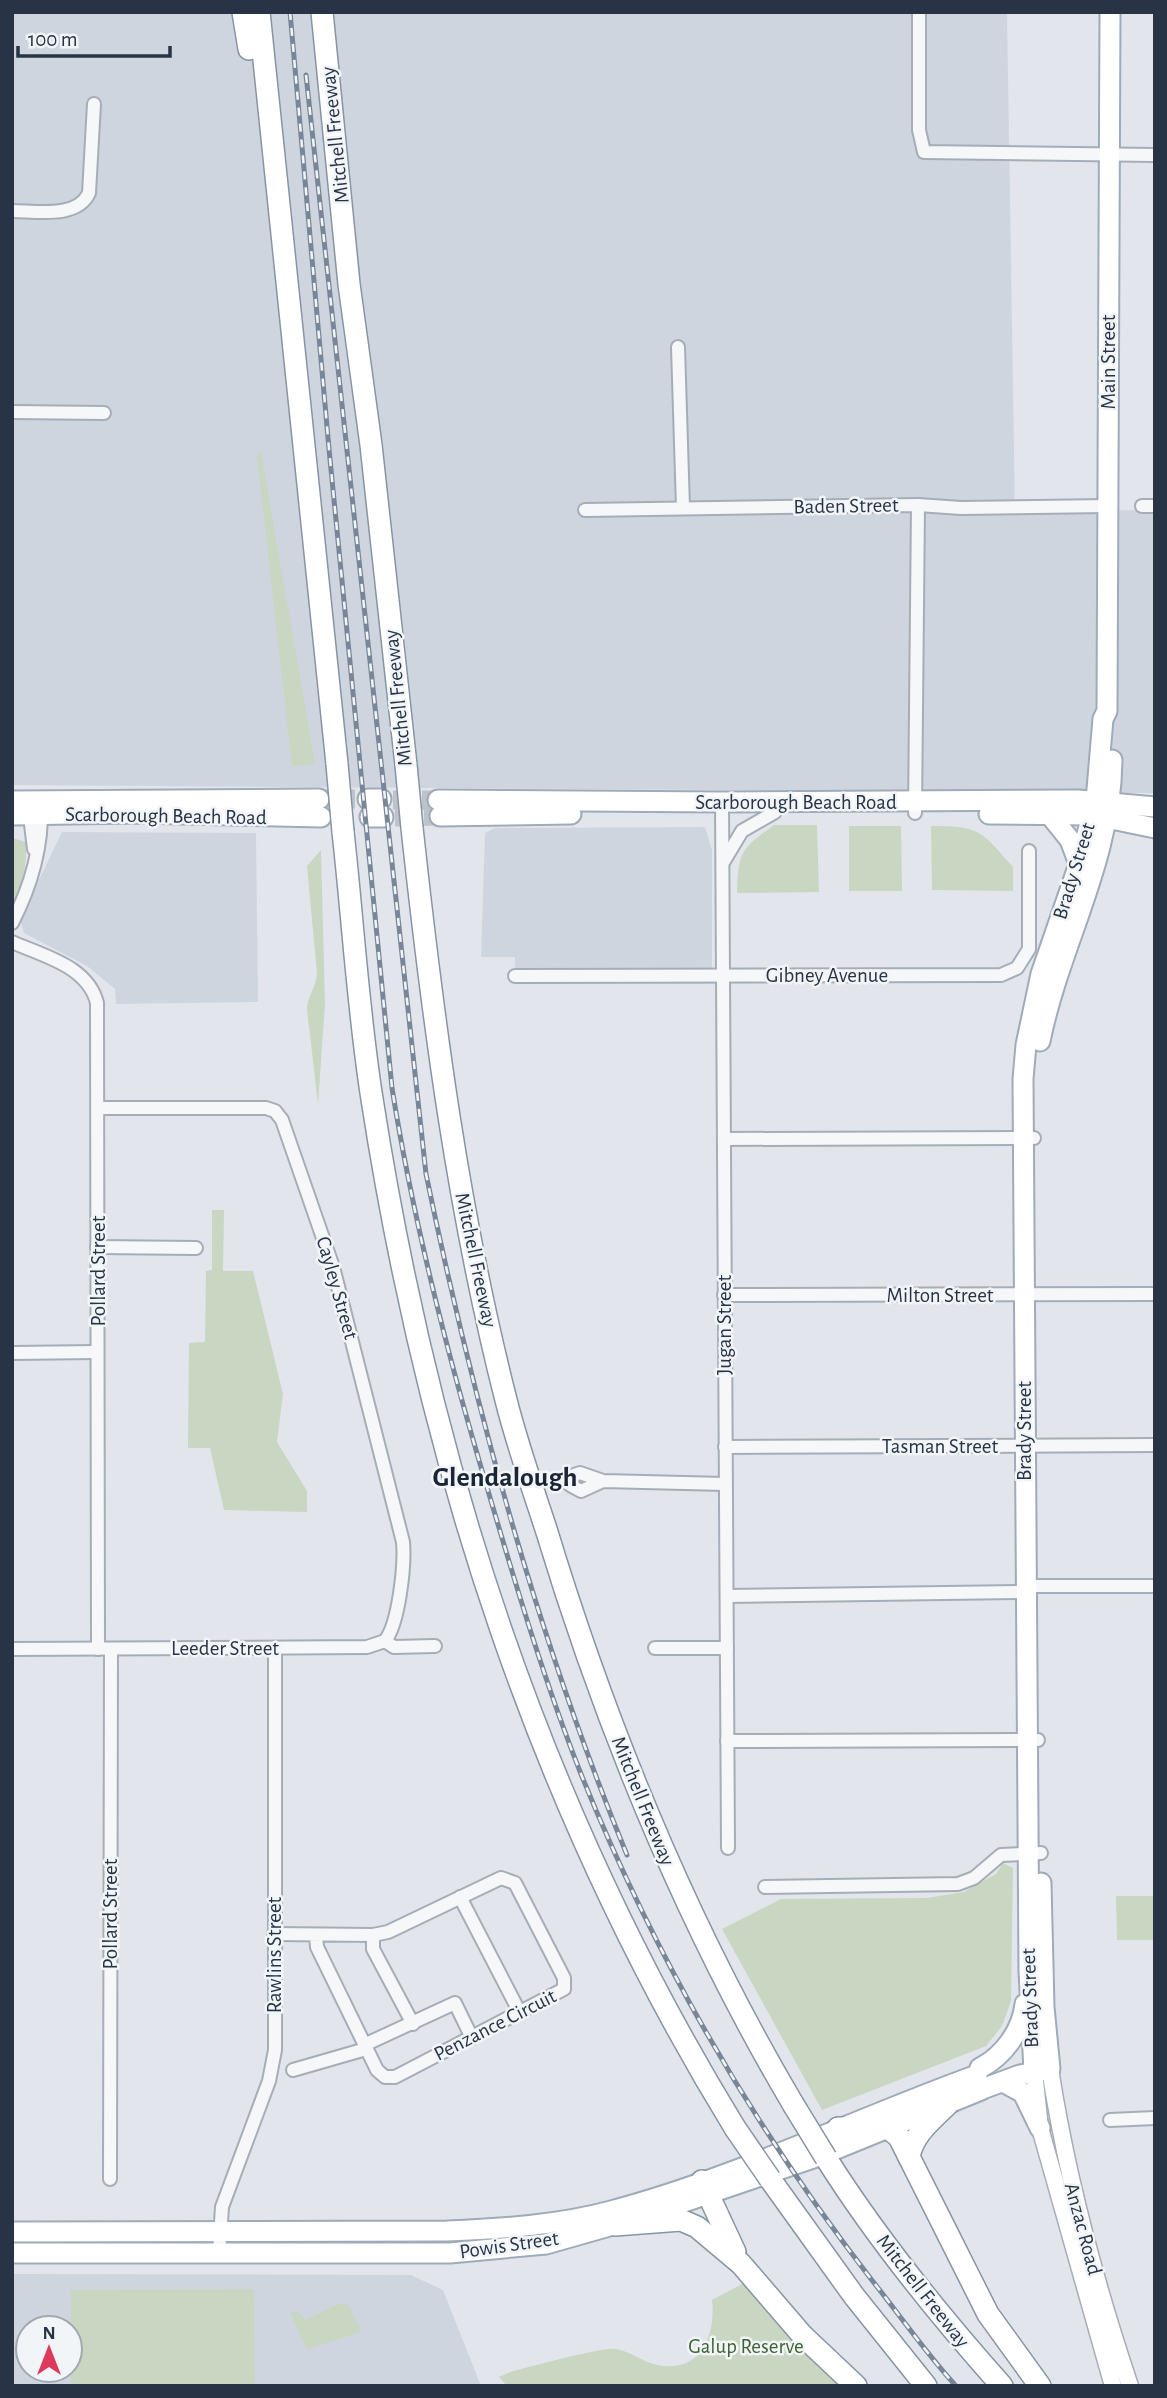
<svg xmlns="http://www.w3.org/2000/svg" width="1167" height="2398" font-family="'Alegreya Sans',sans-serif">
	<rect width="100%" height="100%" fill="#e2e6ec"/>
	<g fill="#cfd5de" fill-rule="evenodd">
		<polygon points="12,12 1007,12 1015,511 1155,510 1155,793 12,785"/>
		<polygon points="705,827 712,850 712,968 515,971 515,957 481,957 485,833 495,828"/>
		<polygon points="62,832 256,833 258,1002 116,1004 115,989 87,966 24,933 20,919"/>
		<path d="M12,2274L411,2275L443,2290L481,2386H12ZM28,2328H70V2370H28Z"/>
	</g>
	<g fill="#c8d6c2">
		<polygon points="261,452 315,764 292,766 257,457"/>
		<path d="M774,825H817L819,892L737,893C738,852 741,849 774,825Z"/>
		<polygon points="849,826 901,826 902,891 849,891"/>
		<path d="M931,826C981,826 981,831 1013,867V891L932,890Z"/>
		<path d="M12,838L26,842C27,867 23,884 12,907Z"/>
		<path d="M321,850L325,1004L318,1104L307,1009C307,997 316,988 317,973L307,866Z"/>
		<polygon points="212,1210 224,1210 223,1271 253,1271 283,1394 277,1442 307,1491 307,1512 224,1510 210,1448 188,1448 189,1343 205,1342 206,1271 212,1270"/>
		<polygon points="1003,1863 1013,1868 1011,2001 1002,2026 986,2046 822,2110 722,1929 781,1899 927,1898 964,1892 996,1874"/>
		<polygon points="1116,1896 1155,1896 1155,1940 1117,1940"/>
		<path d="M744,2283L840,2386H507L499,2377L510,2372C530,2367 602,2347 616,2349C630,2351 643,2362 657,2365C700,2374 716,2337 712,2300Z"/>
		<polygon points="254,2289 255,2386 71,2386 71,2290"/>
		<polygon points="338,2304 348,2304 361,2332 307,2349 290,2313 296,2311 306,2320"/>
	</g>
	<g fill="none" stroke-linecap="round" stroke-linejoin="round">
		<g stroke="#bdc2cb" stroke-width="19" stroke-dasharray="19 10" stroke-linecap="butt">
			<polyline points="319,799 355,799"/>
			<polyline points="393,800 438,800"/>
			<polyline points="395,817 440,816"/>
		</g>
		<defs>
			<g id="street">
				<polyline points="919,12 919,130 924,152 1155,155"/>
				<path d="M12,211C36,211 77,219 89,193L94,104"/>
				<polyline points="678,347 683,508"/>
				<polyline points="12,412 104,413"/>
				<polyline points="1142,506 1155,506"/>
				<polyline points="585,510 918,505 961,508 1107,506"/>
				<polyline points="722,802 728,1848"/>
				<polyline points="29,808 34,849"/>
				<polyline points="915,813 918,505"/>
				<polyline points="724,861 742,831 775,812"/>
				<path d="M12,923C30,888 42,848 41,808"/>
				<path d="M12,942C43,956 88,966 97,1003L98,1649"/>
				<polyline points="515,976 1001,975 1017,968 1029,949 1029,851"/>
				<path d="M99,1108H266L275,1111L282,1120L333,1267L403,1542C405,1565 399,1623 385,1641"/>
				<polyline points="724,1139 1034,1138"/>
				<polyline points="97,1247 196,1248"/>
				<polyline points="724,1295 1155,1294"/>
				<polyline points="12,1353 97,1352"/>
				<polyline points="725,1447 1155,1445"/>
				<polyline points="603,1481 580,1473 574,1475 570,1485 581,1491 603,1481 725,1484"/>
				<polyline points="1037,1586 1155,1586"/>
				<polyline points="727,1596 1025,1592"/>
				<polyline points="655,1648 727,1648"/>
				<polyline points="12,1649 367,1647 385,1641 394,1647 435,1646"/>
				<polyline points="727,1741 1038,1740"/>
				<polyline points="765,1887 958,1884 974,1878 1001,1855 1041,1853"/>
				<polyline points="460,1897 520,2013"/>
				<polyline points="274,1934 373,1935 388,1932 501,1878 515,1883 564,1978 564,1989 395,2077 385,2077 377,2070 317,1947 316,1935"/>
				<polyline points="373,1935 373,1949 413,2024"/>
				<polyline points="364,2045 455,2003 472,2038"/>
				<polyline points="293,2070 366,2049"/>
				<polyline points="1110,2120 1155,2118"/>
				<polyline points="110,2179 111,1649"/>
				<polyline points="219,2253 222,2207 269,2081 275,2050 275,1648"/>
			</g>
			<g id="secondary">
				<path d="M1050,2069C1067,2178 1095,2282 1130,2386"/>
				<polyline points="1034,2071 1040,2128 1113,2386"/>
			</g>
			<g id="primary">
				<polyline points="368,799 381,799"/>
				<polyline points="438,800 722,802 1078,800 1155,807"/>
				<polyline points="12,801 319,799"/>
				<polyline points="989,814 1092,815 1155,828"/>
				<polyline points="12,815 134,813 321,817"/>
				<polyline points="1050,815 1070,840 1079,864"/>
				<polyline points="440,816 571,814"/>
				<polyline points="370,817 383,817"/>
				<path d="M1040,1041C1060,943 1111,863 1112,760"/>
				<path d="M980,2068C1004,2056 1022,2030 1025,2004"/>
				<polyline points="1034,2071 1029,1971 1023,1079 1026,1045 1041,974 1079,864 1096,801 1103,719 1107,711 1110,12"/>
				<polyline points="1003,2082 1023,2093 1040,2128"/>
				<polyline points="985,2088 1020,2075 1050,2069 1044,2007 1041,1883"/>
				<path d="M12,2232L447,2231C501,2229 559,2225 611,2211C736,2178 855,2119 977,2075"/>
				<polyline points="12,2253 450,2253 546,2244 634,2219 819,2156 981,2090"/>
			</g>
			<g id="highway">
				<polyline points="243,12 249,49"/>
				<polyline points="259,12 337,764"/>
				<polyline points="322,12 349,284 371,445 406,765"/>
				<path d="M412,828C433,1020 458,1212 506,1400C517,1444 532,1486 546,1529C607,1730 686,1923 793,2104"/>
				<path d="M343,832C353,921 358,1011 372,1099C429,1466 540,1810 735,2128"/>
				<polyline points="838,2128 888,2128 899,2137 988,2314 1040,2386"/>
				<path d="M909,2157C913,2134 932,2120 948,2104"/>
				<path d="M826,2158C877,2239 938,2314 1002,2386"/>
				<polyline points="770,2179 854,2296 926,2386"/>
				<polyline points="702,2181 735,2252"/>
				<polyline points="615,2225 681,2220 697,2227 741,2264 803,2336 856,2386"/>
			</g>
		</defs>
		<use href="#street" stroke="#a6adb7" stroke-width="16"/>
		<use href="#secondary" stroke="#a6adb7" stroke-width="19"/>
		<use href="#primary" stroke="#9fabb9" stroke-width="23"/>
		<use href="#highway" stroke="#8794a4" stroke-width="24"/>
		<use href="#street" stroke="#f5f7f9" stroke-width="12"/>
		<use href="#secondary" stroke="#fff" stroke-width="16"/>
		<use href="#primary" stroke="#fff" stroke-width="19"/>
		<use href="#highway" stroke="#fff" stroke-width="21"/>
		<defs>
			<g id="rail">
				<path d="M290,12L329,449L392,1088C414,1226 449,1361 489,1494C517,1589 545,1683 581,1774C654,1955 752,2125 871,2279C899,2314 925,2352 956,2386"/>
				<path d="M306,75L426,1174C474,1406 537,1636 627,1855"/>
			</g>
		</defs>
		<use href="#rail" stroke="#798697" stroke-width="5"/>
		<use href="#rail" stroke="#f2f5f8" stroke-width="2.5" stroke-dasharray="8" stroke-linecap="butt"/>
		<defs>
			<g id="highway-bridge">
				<polyline points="337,764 343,832"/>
				<polyline points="406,765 412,828"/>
				<polyline points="793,2104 826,2158"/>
				<polyline points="735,2128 770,2179"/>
			</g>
		</defs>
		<use href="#highway-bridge" stroke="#8794a4" stroke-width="24" stroke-linecap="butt"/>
		<use href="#highway-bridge" stroke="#fff" stroke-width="21"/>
	</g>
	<g text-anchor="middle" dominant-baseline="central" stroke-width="5" stroke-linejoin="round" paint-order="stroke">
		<g font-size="21" fill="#283445" stroke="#f2f5f8">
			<text transform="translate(335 135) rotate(-96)">Mitchell Freeway</text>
			<text transform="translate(1108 362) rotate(-90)">Main Street</text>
			<text transform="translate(846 506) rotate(-1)">Baden Street</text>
			<text transform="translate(398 698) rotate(-96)">Mitchell Freeway</text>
			<text x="796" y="802">Scarborough Beach Road</text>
			<text transform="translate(166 816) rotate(1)">Scarborough Beach Road</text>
			<text transform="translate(1074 871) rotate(-73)">Brady Street</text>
			<text x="827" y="975">Gibney Avenue</text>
			<text transform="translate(476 1260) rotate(78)">Mitchell Freeway</text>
			<text transform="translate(98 1271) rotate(-90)">Pollard Street</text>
			<text transform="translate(337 1288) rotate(74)">Cayley Street</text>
			<text x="940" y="1295">Milton Street</text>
			<text transform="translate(724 1325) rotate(-90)">Jugan Street</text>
			<text transform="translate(1024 1431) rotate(-90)">Brady Street</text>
			<text x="940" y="1446">Tasman Street</text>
			<text x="225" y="1648">Leeder Street</text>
			<text transform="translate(643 1801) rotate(68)">Mitchell Freeway</text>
			<text transform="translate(110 1914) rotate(-90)">Pollard Street</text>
			<text transform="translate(274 1955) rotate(-90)">Rawlins Street</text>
			<text transform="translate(1030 1998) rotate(-92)">Brady Street</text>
			<text transform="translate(495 2025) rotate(-27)">Penzance Circuit</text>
			<text transform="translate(1083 2229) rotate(75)">Anzac Road</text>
			<text transform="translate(509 2245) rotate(-8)">Powis Street</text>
			<text transform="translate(923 2291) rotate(52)">Mitchell Freeway</text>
		</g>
		<g font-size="21" fill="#3f6333" stroke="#f2f5f8">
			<text x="746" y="2346">Galup Reserve</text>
		</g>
		<g font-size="28" font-weight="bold" fill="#1a2536" stroke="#f2f5f8">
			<text x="505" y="1478">Glendalough</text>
		</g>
	</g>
	<rect width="1167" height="2398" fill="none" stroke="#283445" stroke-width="28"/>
	<g transform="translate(49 2349)"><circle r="33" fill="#f2f5f8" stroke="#a1a8b0" stroke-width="2"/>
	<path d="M0-5L12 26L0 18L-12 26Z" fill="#dd3a5b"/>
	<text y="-10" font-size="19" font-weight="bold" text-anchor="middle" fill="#283445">N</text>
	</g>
	<path d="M18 46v10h152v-10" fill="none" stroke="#283445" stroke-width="3.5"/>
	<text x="28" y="46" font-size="21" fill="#283445" stroke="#f2f5f8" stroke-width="5" paint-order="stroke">100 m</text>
</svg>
